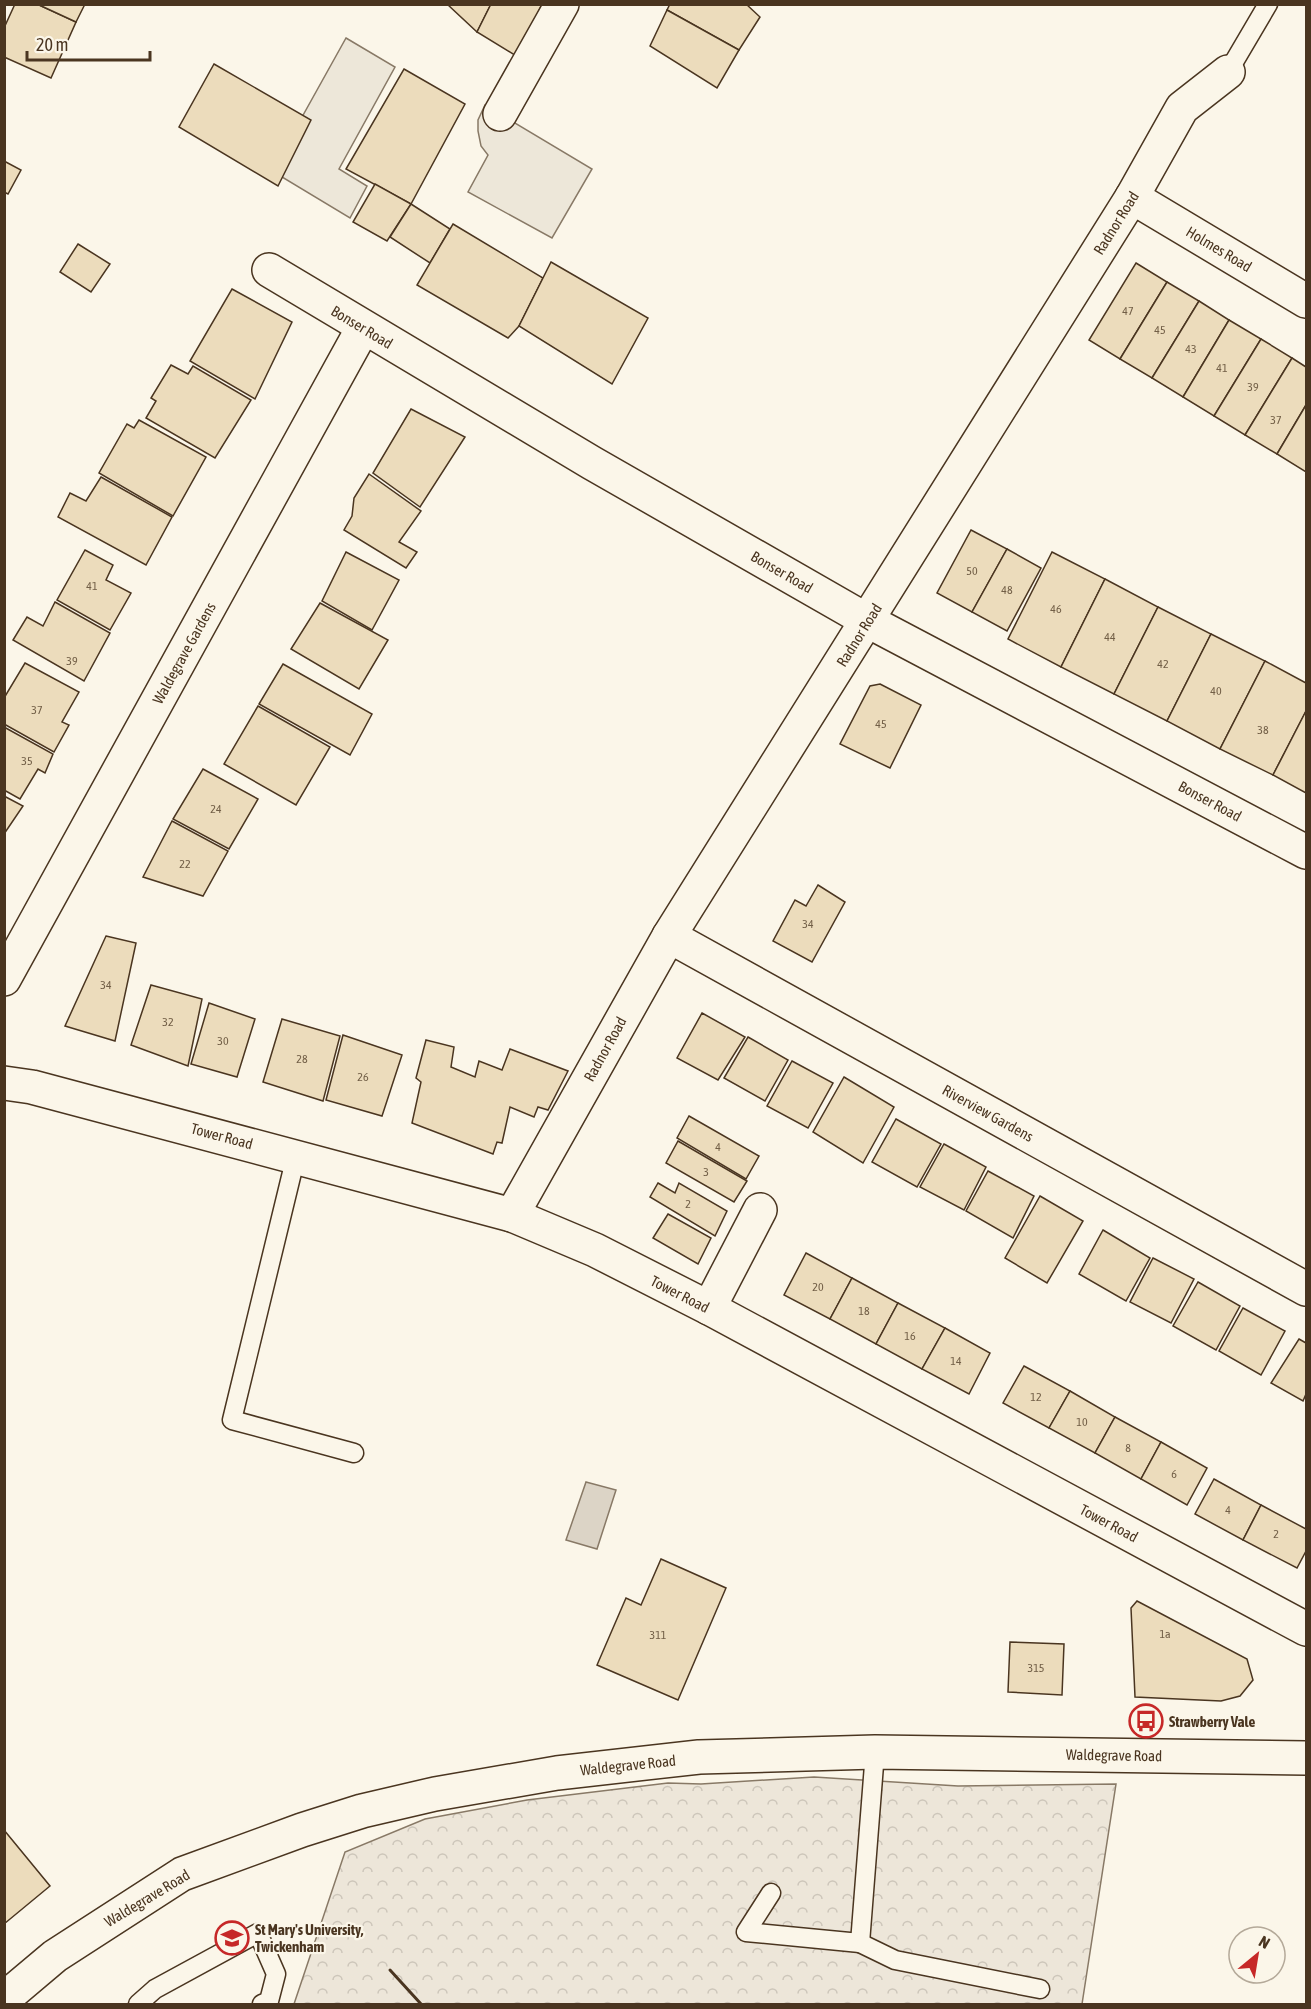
<svg xmlns="http://www.w3.org/2000/svg" width="1311" height="2009" font-family="'Asap Condensed',sans-serif">
	<defs>
		<pattern id="park-crowns" width="20" height="18" patternUnits="userSpaceOnUse" patternTransform="scale(1.5)"><rect width="20" height="18" fill="#ede6d9"/><path d="M2 6a3 3 0 1 1 6 0M12 15a3 3 0 1 1 6 0" fill="none" stroke="#cdc6ba"/></pattern>
	</defs>
	<rect width="100%" height="100%" fill="#fbf6e9"/>
	<polygon fill="url(#park-crowns)" stroke="#887966" stroke-width="1.5" points="814,1777 958,1786 1116,1784 1082,2004 294,2004 345,1852 425,1819 527,1800 668,1783 701,1784"/>
	<g fill="#ede7d9" stroke="#887966" stroke-width="1.5">
		<polygon points="346,38 395,67 339,169 367,186 350,218 272,171"/>
		<polygon points="485,105 592,169 552,238 468,192 488,155 481,146 478,131 478,120"/>
	</g>
	<polygon fill="#dcd4c6" stroke="#887966" stroke-width="1.5" points="586,1482 616,1490 597,1549 566,1540"/>
	<g fill="#ecdcbc" stroke="#4a3520" stroke-width="1.5">
		<polygon points="15,4 37,4 76,22 51,78 4,57 4,28"/>
		<polygon points="37,4 85,4 76,22"/>
		<polygon points="447,4 491,4 477,32"/>
		<polygon points="491,4 542,4 518,57 477,32"/>
		<polygon points="670,4 746,4 760,17 739,50 667,10"/>
		<polygon points="667,10 739,50 717,88 650,46"/>
		<polygon points="214,64 311,120 278,186 179,127"/>
		<polygon points="404,69 465,104 411,204 346,169"/>
		<polygon points="4,161 21,170 8,194 4,192"/>
		<polygon points="375,184 411,204 387,241 353,222"/>
		<polygon points="411,204 450,229 430,263 390,237"/>
		<polygon points="453,224 543,278 519,326 508,338 417,285"/>
		<polygon points="78,244 110,264 91,292 60,272"/>
		<polygon points="551,262 648,318 612,384 519,326"/>
		<polygon points="1136,263 1167,282 1120,359 1089,340"/>
		<polygon points="1167,282 1199,301 1152,378 1120,359"/>
		<polygon points="232,289 292,322 255,399 190,361"/>
		<polygon points="1199,301 1229,320 1183,397 1152,378"/>
		<polygon points="1229,320 1261,339 1214,416 1183,397"/>
		<polygon points="1261,339 1292,358 1245,435 1214,416"/>
		<polygon points="1292,358 1306,367 1306,405 1277,454 1245,435"/>
		<polygon points="171,365 188,374 193,366 251,400 215,458 146,418 156,401 151,398"/>
		<polygon points="1306,405 1306,472 1277,454"/>
		<polygon points="411,409 465,437 420,507 373,473"/>
		<polygon points="139,420 206,457 173,516 99,473 127,424 134,428"/>
		<polygon points="369,474 421,511 399,542 417,552 406,568 344,530 352,516 354,498"/>
		<polygon points="101,477 172,517 146,565 58,517 70,493 86,501"/>
		<polygon points="971,530 1007,549 972,612 937,593"/>
		<polygon points="1007,549 1041,568 1007,631 972,612"/>
		<polygon points="85,550 113,565 106,580 131,593 110,630 57,600"/>
		<polygon points="346,552 399,580 372,630 322,601"/>
		<polygon points="1052,552 1105,579 1061,667 1008,639"/>
		<polygon points="1105,579 1158,607 1114,694 1061,667"/>
		<polygon points="55,602 110,633 84,681 13,640 27,617 43,626"/>
		<polygon points="320,603 388,640 359,689 291,649"/>
		<polygon points="1158,607 1211,634 1167,721 1114,694"/>
		<polygon points="1211,634 1265,661 1220,749 1167,721"/>
		<polygon points="1265,661 1306,683 1306,711 1273,775 1220,749"/>
		<polygon points="25,663 79,692 62,722 69,725 54,752 4,724 4,698"/>
		<polygon points="283,664 372,714 350,755 259,704"/>
		<polygon points="880,684 921,705 890,768 840,744 870,686"/>
		<polygon points="258,706 330,747 296,805 224,764"/>
		<polygon points="1306,711 1306,793 1273,775"/>
		<polygon points="4,727 53,754 45,773 38,769 20,799 4,790"/>
		<polygon points="203,769 258,799 229,849 173,819"/>
		<polygon points="4,796 23,806 4,834"/>
		<polygon points="172,821 228,851 203,896 143,877"/>
		<polygon points="818,885 845,902 812,962 773,941 795,900 806,906"/>
		<polygon points="106,936 136,943 115,1041 65,1026"/>
		<polygon points="151,985 202,999 188,1066 131,1045"/>
		<polygon points="209,1003 255,1019 237,1077 191,1064"/>
		<polygon points="702,1013 745,1037 718,1080 677,1058"/>
		<polygon points="282,1019 340,1036 323,1101 263,1082"/>
		<polygon points="343,1035 402,1055 382,1116 326,1100"/>
		<polygon points="748,1037 788,1060 765,1101 724,1078"/>
		<polygon points="426,1040 454,1047 451,1067 475,1077 479,1061 502,1070 510,1049 568,1071 548,1110 538,1107 534,1117 510,1107 502,1143 497,1142 493,1154 412,1123 421,1082 416,1078"/>
		<polygon points="792,1061 833,1083 808,1128 767,1106"/>
		<polygon points="844,1077 894,1107 863,1163 813,1132"/>
		<polygon points="689,1116 759,1156 746,1179 677,1138"/>
		<polygon points="896,1119 941,1144 917,1187 872,1162"/>
		<polygon points="678,1141 747,1181 734,1202 666,1163"/>
		<polygon points="944,1144 986,1167 964,1210 920,1187"/>
		<polygon points="988,1171 1034,1196 1013,1238 966,1211"/>
		<polygon points="658,1183 675,1193 679,1183 727,1211 715,1236 650,1197"/>
		<polygon points="1040,1196 1083,1221 1047,1283 1005,1258"/>
		<polygon points="668,1214 711,1238 698,1264 653,1238"/>
		<polygon points="1103,1230 1150,1258 1126,1301 1079,1274"/>
		<polygon points="806,1253 852,1278 830,1319 784,1295"/>
		<polygon points="1153,1258 1194,1279 1171,1323 1130,1302"/>
		<polygon points="852,1278 898,1303 876,1344 830,1319"/>
		<polygon points="1198,1282 1240,1306 1216,1350 1173,1326"/>
		<polygon points="898,1303 945,1328 922,1369 876,1344"/>
		<polygon points="1243,1308 1285,1331 1261,1375 1219,1351"/>
		<polygon points="945,1328 990,1353 969,1394 922,1369"/>
		<polygon points="1299,1339 1306,1343 1306,1394 1303,1401 1271,1383"/>
		<polygon points="1024,1366 1070,1391 1049,1428 1003,1403"/>
		<polygon points="1070,1391 1115,1417 1095,1453 1049,1428"/>
		<polygon points="1115,1417 1161,1442 1141,1479 1095,1453"/>
		<polygon points="1161,1442 1207,1468 1187,1505 1141,1479"/>
		<polygon points="1214,1479 1261,1505 1243,1540 1195,1514"/>
		<polygon points="1261,1505 1306,1529 1306,1551 1297,1568 1243,1540"/>
		<polygon points="661,1559 726,1588 678,1700 597,1665 626,1598 641,1605"/>
		<polygon points="1137,1601 1247,1659 1253,1680 1240,1696 1221,1701 1135,1697 1131,1608"/>
		<polygon points="1010,1642 1064,1644 1062,1695 1008,1692"/>
		<polygon points="4,1830 50,1886 4,1924"/>
	</g>
	<g fill="none" stroke-linecap="round" stroke-linejoin="round">
		<defs>
			<g id="service">
				<polyline points="1228,72 1268,4"/>
				<polyline points="296,1156 232,1420 354,1453"/>
				<polyline points="771,1893 746,1932 860,1943 875,1752"/>
				<polyline points="860,1943 895,1960 1040,1989"/>
				<polyline points="138,2004 155,1989 258,1933 276,1974 269,2001 262,2004"/>
			</g>
			<g id="minor">
				<polyline points="500,114 562,4"/>
				<polyline points="1132,197 1306,301"/>
				<polyline points="269,270 592,463 868,621 1306,852"/>
				<polyline points="669,936 1306,1289"/>
				<polyline points="4,979 363,328"/>
				<polyline points="512,1215 669,936 1132,197 1182,108 1228,72"/>
				<polyline points="709,1308 760,1210"/>
			</g>
			<polyline id="tertiary" points="4,1083 32,1087 512,1215 595,1250 709,1308 1306,1629"/>
			<polyline id="primary" points="4,1999 55,1956 182,1874 302,1830 362,1811 435,1794 557,1773 699,1757 875,1752 1306,1758"/>
		</defs>
		<use href="#service" stroke="#4a3520" stroke-width="21"/>
		<use href="#minor" stroke="#4a3520" stroke-width="36"/>
		<use href="#tertiary" stroke="#4a3520" stroke-width="36"/>
		<use href="#primary" stroke="#4a3520" stroke-width="36"/>
		<use href="#service" stroke="#fbf6e9" stroke-width="18"/>
		<use href="#minor" stroke="#fbf6e9" stroke-width="33"/>
		<use href="#tertiary" stroke="#fbf6e9" stroke-width="33"/>
		<use href="#primary" stroke="#fbf6e9" stroke-width="33"/>
		<polyline stroke="#4a3520" stroke-width="3" points="390,1970 421,2004"/>
	</g>
	<defs>
		<symbol id="bus-ring" viewBox="-11 -11 22 22"><circle r="9.5" fill="#fbf6e9" stroke="#c62828" stroke-width="1.5"/><path d="M-5-6H5V4H4V6H2V4H-2V6H-4V4H-5ZM-3.5-4V0h7V-4ZM-3.5 1.2v1.5H-2V1.2ZM2 1.2v1.5H3.5V1.2Z" fill="#c62828"/></symbol>
		<symbol id="university-ring" viewBox="-11 -11 22 22"><circle r="9.5" fill="#fbf6e9" stroke="#c62828" stroke-width="1.5"/><path d="M0-5L7-2L0 1L-7-2ZM-4 1L0 2.5L4 1V4Q0 6-4 4Z" fill="#c62828"/></symbol>
	</defs>
	<g fill-rule="evenodd">
		<use href="#bus-ring" x="1127" y="1702" width="38" height="38"/>
		<use href="#university-ring" x="213" y="1919" width="38" height="38"/>
	</g>
	<g text-anchor="middle" dominant-baseline="central" stroke-width="4.5" stroke-linejoin="round" paint-order="stroke">
		<g font-size="12" fill="#725f47">
			<text x="1128" y="311">47</text>
			<text x="1160" y="330">45</text>
			<text x="1191" y="349">43</text>
			<text x="1222" y="368">41</text>
			<text x="1253" y="387">39</text>
			<text x="1276" y="420">37</text>
			<text x="972" y="571">50</text>
			<text x="92" y="586">41</text>
			<text x="1007" y="590">48</text>
			<text x="1056" y="609">46</text>
			<text x="1110" y="637">44</text>
			<text x="72" y="661">39</text>
			<text x="1163" y="664">42</text>
			<text x="1216" y="691">40</text>
			<text x="37" y="710">37</text>
			<text x="881" y="724">45</text>
			<text x="1263" y="730">38</text>
			<text x="27" y="761">35</text>
			<text x="216" y="809">24</text>
			<text x="185" y="864">22</text>
			<text x="808" y="924">34</text>
			<text x="106" y="985">34</text>
			<text x="168" y="1022">32</text>
			<text x="223" y="1041">30</text>
			<text x="302" y="1059">28</text>
			<text x="363" y="1077">26</text>
			<text x="718" y="1147">4</text>
			<text x="706" y="1172">3</text>
			<text x="688" y="1204">2</text>
			<text x="818" y="1287">20</text>
			<text x="864" y="1311">18</text>
			<text x="910" y="1336">16</text>
			<text x="956" y="1361">14</text>
			<text x="1036" y="1397">12</text>
			<text x="1082" y="1422">10</text>
			<text x="1128" y="1448">8</text>
			<text x="1174" y="1474">6</text>
			<text x="1228" y="1510">4</text>
			<text x="1276" y="1534">2</text>
			<text x="1165" y="1634">1a</text>
			<text x="658" y="1635">311</text>
			<text x="1036" y="1668">315</text>
		</g>
		<g font-size="15" fill="#4a3520" stroke="#fbf6e9">
			<text transform="translate(1116 223) rotate(-58)">Radnor Road</text>
			<text transform="translate(1219 249) rotate(31)">Holmes Road</text>
			<text transform="translate(362 327) rotate(31)">Bonser Road</text>
			<text transform="translate(782 572) rotate(30)">Bonser Road</text>
			<text transform="translate(859 635) rotate(-58)">Radnor Road</text>
			<text transform="translate(184 653) rotate(-61)">Waldegrave Gardens</text>
			<text transform="translate(1210 801) rotate(28)">Bonser Road</text>
			<text transform="translate(605 1049) rotate(-61)">Radnor Road</text>
			<text transform="translate(988 1113) rotate(29)">Riverview Gardens</text>
			<text transform="translate(222 1136) rotate(15)">Tower Road</text>
			<text transform="translate(680 1294) rotate(27)">Tower Road</text>
			<text transform="translate(1109 1523) rotate(28)">Tower Road</text>
			<text transform="translate(1114 1755) rotate(1)">Waldegrave Road</text>
			<text transform="translate(628 1765) rotate(-6)">Waldegrave Road</text>
			<text transform="translate(147 1898) rotate(-31)">Waldegrave Road</text>
		</g>
		<g font-size="15" font-weight="bold" fill="#4a3520" stroke="#fbf6e9" text-anchor="start">
			<text x="1169" y="1721">Strawberry Vale</text>
			<text x="255" y="1929">St Mary's University,<tspan x="255" dy="17">Twickenham</tspan></text>
		</g>
	</g>
	<rect width="1311" height="2009" fill="none" stroke="#4a3520" stroke-width="12"/>
	<g transform="translate(1257 1955) rotate(30)"><circle r="28" fill="#fbf6e9" stroke="#b4a999" stroke-width="1.5"/>
	<path d="M0-4.5L10 22L0 15L-10 22Z" fill="#c62828"/>
	<text y="-9" font-size="16" font-weight="bold" text-anchor="middle" fill="#4a3520">N</text>
	</g>
	<path d="M27 51v9h123v-9" fill="none" stroke="#4a3520" stroke-width="3"/>
	<text x="36" y="51" font-size="18" fill="#4a3520" stroke="#fbf6e9" stroke-width="4.5" paint-order="stroke">20 m</text>
</svg>
